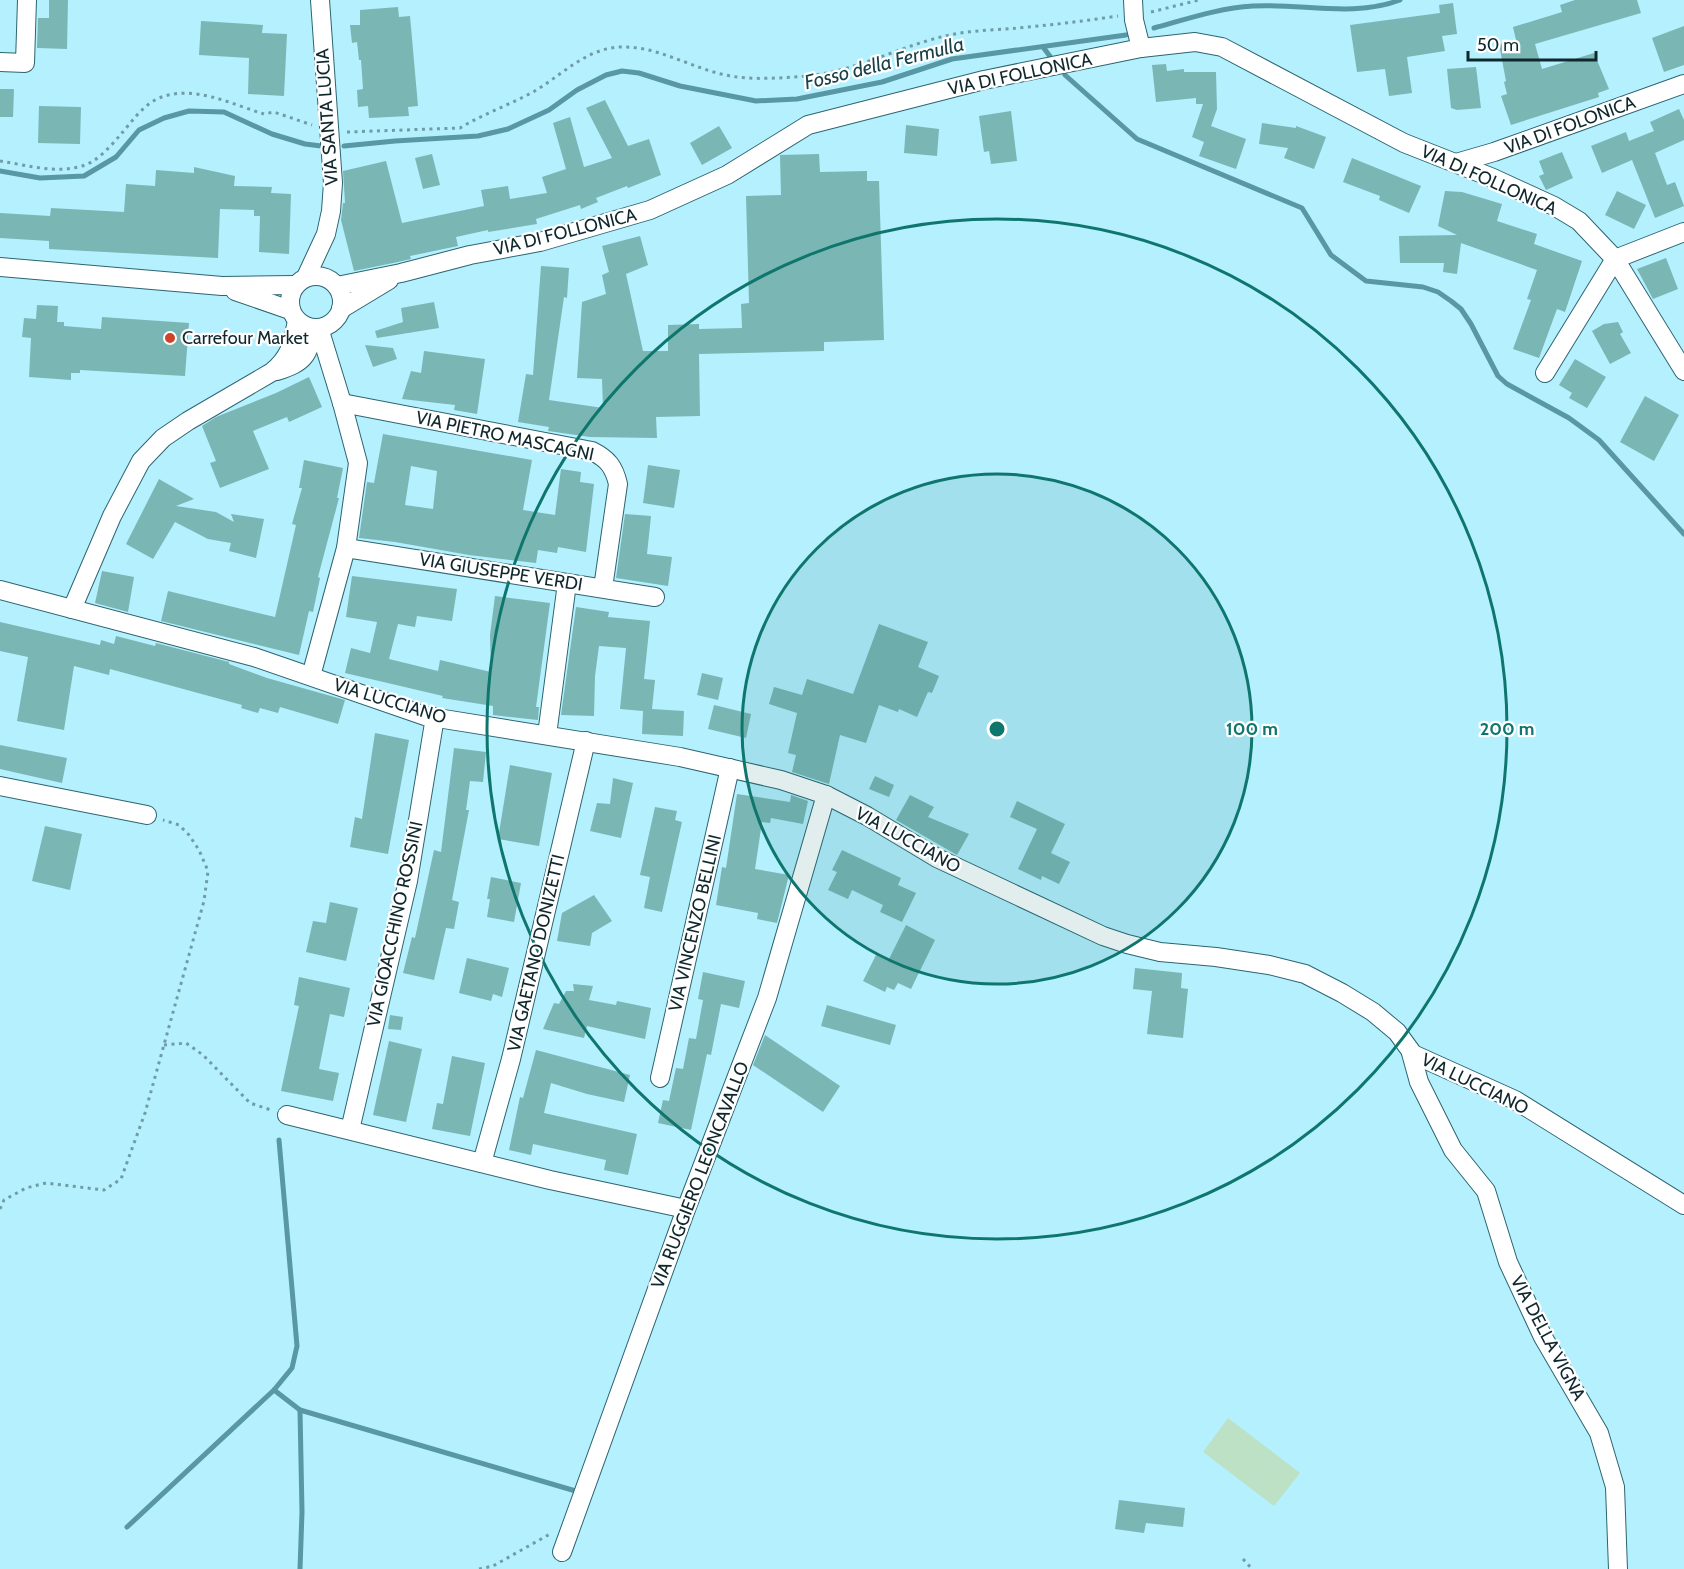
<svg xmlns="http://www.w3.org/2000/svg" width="1684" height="1569" font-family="Cabin,sans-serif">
	<rect width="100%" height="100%" fill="#b5f0fe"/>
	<polygon fill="#bce1c5" points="1228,1418 1300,1473 1274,1506 1203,1452"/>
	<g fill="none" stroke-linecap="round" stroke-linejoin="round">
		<g stroke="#5897a4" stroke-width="5">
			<path d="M1154,28C1187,19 1219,8 1253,6C1302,3 1353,18 1400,0"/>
			<polyline points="1043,47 1052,59"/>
			<polyline points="1065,75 1137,139 1302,208 1331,255 1366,281 1423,287 1438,292 1451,301 1461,309 1471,324 1498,376 1507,384 1569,418 1599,440 1684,534"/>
			<polyline points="344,146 395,141 478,136 508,129 549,110 577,90 606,75 622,71 639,73 680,86 756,101 797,99 882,82 952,59 1126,35"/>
			<polyline points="0,171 40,178 84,176 116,157 139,130 164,118 189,111 224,112 272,134 305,144 321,146"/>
			<polyline points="274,1390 300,1410 579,1492"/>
			<polyline points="300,1410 302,1512 300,1569"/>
			<polyline points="127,1527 274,1390 292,1368 297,1346 279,1140"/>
		</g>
	</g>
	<g fill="#7ab6b4" fill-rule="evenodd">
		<polygon points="49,0 68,0 67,49 37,48 38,18 49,18"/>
		<polygon points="1575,0 1637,0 1641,13 1535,44 1542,69 1594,53 1609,89 1598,93 1599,97 1511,125 1501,96 1507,94 1504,82 1506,81 1499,44 1516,40 1513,27 1562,12 1560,5"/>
		<polygon points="1453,3 1457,34 1442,36 1445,51 1407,57 1412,93 1389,96 1385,69 1357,72 1350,25 1440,13 1439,5"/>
		<polygon points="398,7 399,17 410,16 418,106 408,107 409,116 369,118 368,106 358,107 357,90 363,89 361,60 359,60 357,42 352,43 350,25 360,25 360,10"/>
		<polygon points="201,21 263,25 262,33 287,34 284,96 248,94 249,58 199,55"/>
		<polygon points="1684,26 1684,65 1664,72 1652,38"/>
		<polygon points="1166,64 1167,71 1184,69 1184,72 1216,72 1217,109 1211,126 1246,139 1236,169 1199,156 1204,142 1192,137 1203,104 1196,104 1196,98 1156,102 1152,65"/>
		<polygon points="1476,67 1481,108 1457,110 1451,108 1447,69"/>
		<polygon points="0,89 14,89 13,117 0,117"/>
		<polygon points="605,100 628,146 649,139 661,175 628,188 627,186 596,198 598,202 581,209 580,205 536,219 537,224 488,232 488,230 456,237 458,246 410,256 411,259 398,262 354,271 341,220 343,203 345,203 343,171 386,161 402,223 484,206 481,190 508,186 510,199 547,193 542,177 566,169 553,123 570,117 584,167 612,158 586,108"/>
		<polygon points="39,106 81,107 80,144 38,143"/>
		<polygon points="1679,109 1684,120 1684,140 1655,153 1667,185 1675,182 1684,206 1655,218 1632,160 1602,173 1591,146 1626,132 1629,141 1654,131 1650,122"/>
		<polygon points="1011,111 1017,161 991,164 989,151 984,152 979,116"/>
		<polygon points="1262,123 1296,128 1296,126 1326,137 1314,169 1284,158 1288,148 1259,144"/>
		<polygon points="906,125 939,129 937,156 904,153"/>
		<polygon points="719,126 732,148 702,165 690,143"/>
		<polygon points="1562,152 1573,178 1546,190 1539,176 1544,174 1539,161"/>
		<polygon points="432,154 440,185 423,189 415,158"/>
		<polygon points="819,154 820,172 867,171 867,181 879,181 884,340 824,342 824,351 699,354 700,416 656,417 657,438 590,437 548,431 549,427 518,422 526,374 533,375 541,266 569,268 567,298 564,297 549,400 603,408 602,379 577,378 582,302 606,294 602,275 609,272 602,246 640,236 648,265 626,274 643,351 668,351 668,325 699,324 699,329 742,328 741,304 749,303 746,196 781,195 780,155"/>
		<polygon points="1352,158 1421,186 1409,213 1379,200 1380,196 1343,182"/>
		<polygon points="194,167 235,176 234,186 272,187 271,193 291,194 289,254 259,252 260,216 254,216 254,210 220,209 218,258 49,249 49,241 0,238 0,213 50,216 51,208 124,212 126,184 155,186 156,170 194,173"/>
		<polygon points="1445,191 1462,192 1502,204 1497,221 1537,234 1534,244 1582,261 1565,312 1557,309 1539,358 1513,349 1531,300 1527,299 1537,270 1461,243 1457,274 1443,272 1444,263 1400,263 1399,236 1457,235 1438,226"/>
		<polygon points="1617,191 1646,205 1634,229 1605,215"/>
		<polygon points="1666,258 1678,289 1653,299 1637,269"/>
		<polygon points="434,302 439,328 377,338 375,331 403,322 401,308"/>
		<polygon points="37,305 58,306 57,322 64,322 64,326 101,329 102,317 189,323 185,376 80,370 80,373 71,373 71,380 29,377 31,338 22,337 24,318 36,319"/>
		<polygon points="1618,322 1623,332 1620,334 1631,353 1610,364 1592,331 1604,324"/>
		<polygon points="365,345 393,348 397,359 373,367"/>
		<polygon points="424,351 485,359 477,414 454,410 455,405 402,399 411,371 421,373"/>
		<polygon points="1575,359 1606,377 1587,408 1569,398 1572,393 1559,385"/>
		<polygon points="309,377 322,407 289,422 287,417 253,431 269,469 220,488 210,463 216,461 202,426 216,417 276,393"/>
		<polygon points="1645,396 1679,415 1654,461 1620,442"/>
		<path d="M383,434L532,460L523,510L555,515L561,469L581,472L580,482L594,484L586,552L558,547L557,553L538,550L536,563L469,555L395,542L359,538L367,482L374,483ZM411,466L437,471L433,509L405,505Z"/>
		<polygon points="304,460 343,468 337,498 339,498 318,577 320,578 313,612 309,611 299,655 161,621 168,591 275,617 296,525 292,524 302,488 299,488"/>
		<polygon points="648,465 680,470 674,508 643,503"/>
		<polygon points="159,479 194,499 176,506 216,512 234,522 231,514 264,519 256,558 229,551 231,543 208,539 175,522 153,559 126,544"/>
		<polygon points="625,514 651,516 647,554 672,557 668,586 616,578"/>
		<polygon points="102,571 134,577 128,612 95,603"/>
		<polygon points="352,576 457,589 452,621 417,616 415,627 398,624 389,659 438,671 440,660 491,672 490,635 495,596 550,603 536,707 539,707 538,720 493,715 493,706 442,698 443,696 345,673 351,648 370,653 377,622 346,617"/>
		<polygon points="576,607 609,612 608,617 650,621 644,679 655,680 652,709 684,711 683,736 642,734 643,711 620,709 626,648 599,646 595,676 594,716 561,715"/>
		<polygon points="0,622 100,645 101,640 114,644 116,636 155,646 156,643 229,662 229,664 267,678 345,700 338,724 280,707 278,713 260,708 258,713 241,708 242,705 110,669 109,675 74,666 64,730 17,721 28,657 0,651"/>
		<polygon points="879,624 928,642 918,667 939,676 932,693 928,692 917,717 899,709 898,712 879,705 866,743 840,735 829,784 792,772 796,755 788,753 797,713 769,704 774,687 802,695 807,679 853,694"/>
		<polygon points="702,673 723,678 718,700 697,695"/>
		<polygon points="714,705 751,714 746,738 708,729"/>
		<polygon points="375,733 409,740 388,854 350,847 355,817 362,819"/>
		<polygon points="0,745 67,758 62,783 0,769"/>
		<polygon points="454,748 486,752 483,782 470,781 466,810 469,810 452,900 459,902 454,929 446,928 434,980 403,973 412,937 415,938 434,850 441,852"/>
		<polygon points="510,765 552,773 539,846 498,839"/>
		<polygon points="875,776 894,785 889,797 869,789"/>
		<polygon points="613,778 633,783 621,838 590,831 597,803 610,804"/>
		<polygon points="737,794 790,802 791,795 808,801 803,824 771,818 770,823 762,822 755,869 789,875 777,923 757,919 758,913 716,905 722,867 726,868"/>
		<polygon points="910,795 934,807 928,817 969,834 957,855 896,820"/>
		<polygon points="1017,801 1065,824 1051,853 1070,862 1059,884 1042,876 1041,880 1018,869 1037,829 1010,817"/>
		<polygon points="655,807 677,811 675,820 682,822 662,912 644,908 650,877 640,875"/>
		<polygon points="45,826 82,834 70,890 32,881"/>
		<polygon points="842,850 901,878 898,885 916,893 902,922 880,912 883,905 852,890 848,899 828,890 837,872 832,870"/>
		<polygon points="491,877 521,883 514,922 487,917 490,899 487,899"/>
		<polygon points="594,895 612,921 592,933 590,946 557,941 562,913"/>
		<polygon points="330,902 358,908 346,961 306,952 313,921 326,923"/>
		<polygon points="906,925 935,940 911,989 898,983 894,990 887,987 885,992 863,981 876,955 888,961"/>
		<polygon points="467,958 509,968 502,997 493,994 491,1001 459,993"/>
		<polygon points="1135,968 1182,973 1181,988 1188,989 1183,1038 1147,1034 1152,991 1133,989"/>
		<polygon points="703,972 745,981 739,1008 721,1004 711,1055 707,1054 691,1130 658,1123 663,1100 669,1101 676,1068 683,1069 689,1038 696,1039 703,1000 698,999"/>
		<polygon points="299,977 350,988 344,1017 330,1014 319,1069 339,1073 333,1101 281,1091 299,1006 294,1005"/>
		<polygon points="573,984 593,986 589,1000 616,1005 617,1001 651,1008 645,1039 587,1026 584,1038 543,1029 554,1003 559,1004 566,991 574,991"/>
		<polygon points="827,1005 896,1025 890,1045 821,1026"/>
		<polygon points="390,1015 403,1017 401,1030 388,1029"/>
		<polygon points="765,1035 840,1086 823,1112 753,1065"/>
		<polygon points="389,1041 422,1049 406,1122 373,1115"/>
		<polygon points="536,1050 630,1075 624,1102 587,1094 551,1083 544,1113 637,1134 628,1175 604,1170 606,1160 533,1144 531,1155 509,1150 520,1097 523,1098"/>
		<polygon points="452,1056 485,1063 470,1136 432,1129 437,1103 443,1104"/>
		<polygon points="1119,1500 1185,1508 1183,1527 1146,1523 1144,1533 1115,1529"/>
	</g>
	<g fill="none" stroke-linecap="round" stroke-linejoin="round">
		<defs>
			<g id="minor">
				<polyline points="1133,0 1134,20 1141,48"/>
				<polyline points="0,62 25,63 27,0"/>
				<polyline points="1456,163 1494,152 1684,84"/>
				<polyline points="1615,259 1684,232"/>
				<polyline points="0,267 222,286 295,285"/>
				<circle cx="316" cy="302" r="26"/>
				<polyline points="306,277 326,234 331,211 333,183 320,0"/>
				<polyline points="337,286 401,273 470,255 540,242 650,210 727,175 808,125 984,80 1141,48 1195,42 1222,47 1404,143 1493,178 1554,206 1579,221 1615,259 1684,371"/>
				<polyline points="235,291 290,310"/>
				<polyline points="341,309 389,280"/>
				<path d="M277,371C305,362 308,356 314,328"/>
				<polyline points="1545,373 1615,259"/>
				<path d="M342,403L592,451C608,459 614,467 618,484L603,588"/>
				<polyline points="346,548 655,597"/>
				<polyline points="0,590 254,657 425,716 680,757 781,780 826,795 867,816 937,858 1103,936 1127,944 1160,952 1216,957 1269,965 1305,974 1342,993 1373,1012 1397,1032 1413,1054 1515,1100 1684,1205"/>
				<path d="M72,609L112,516L141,461L163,438L188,421L272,372C291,356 292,344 297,321"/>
				<polyline points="311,676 346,548 358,463 342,403 319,328"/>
				<polyline points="547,735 567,583"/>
				<polyline points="0,786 147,815"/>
				<polyline points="1411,1053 1419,1082 1453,1150 1486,1191 1508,1262 1543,1337 1599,1433 1615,1487 1618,1569"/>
				<polyline points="660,1078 730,768"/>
				<polyline points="287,1115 550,1180 686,1209"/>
				<polyline points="350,1130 408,881 435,717"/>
				<polyline points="482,1163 511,1059 586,741"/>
				<polyline points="562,1552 686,1209 767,998 826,795"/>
			</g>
		</defs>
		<use href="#minor" stroke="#2c6571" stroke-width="20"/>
		<g stroke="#709ca6" stroke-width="3" stroke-dasharray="3 4.5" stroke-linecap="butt">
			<polyline points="1151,12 1199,0"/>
			<path d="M347,132L460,128C483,114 509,105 533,92C561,76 586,48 621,47C656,46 688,66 721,74C749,81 779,78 807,76C859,71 905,43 955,34C976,30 998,30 1018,28C1052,25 1084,21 1118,16"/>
			<path d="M0,161C26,165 56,174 82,166C97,162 111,146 121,134C131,123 142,106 157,99C191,83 231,104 264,114L274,112L312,125"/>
			<polyline points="164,1045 186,1043 203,1055 250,1103 271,1110"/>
			<polyline points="0,1209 4,1200 26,1188 46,1183 104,1190 121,1179 145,1113 204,901 208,871 199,850 189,835 179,825 163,820"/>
			<polyline points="1243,1559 1252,1569"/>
			<polyline points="479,1569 493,1566 550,1534"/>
		</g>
		<use href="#minor" stroke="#fff" stroke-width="18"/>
	</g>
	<circle cx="997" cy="729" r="255" fill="#0f766e" fill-opacity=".12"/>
	<g fill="none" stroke="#0f766e" stroke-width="3">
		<circle cx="997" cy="729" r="255"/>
		<circle cx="997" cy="729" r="510"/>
	</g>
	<circle fill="#cf4428" stroke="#fff" stroke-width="2" cx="170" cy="338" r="6"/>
	<g text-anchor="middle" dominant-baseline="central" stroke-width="4.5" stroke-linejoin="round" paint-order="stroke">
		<g font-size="18" fill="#10282d" stroke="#fff">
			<text transform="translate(1020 74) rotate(-12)">VIA DI FOLLONICA</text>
			<text transform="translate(327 117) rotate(-94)">VIA SANTA LUCIA</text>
			<text transform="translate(1570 125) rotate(-20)">VIA DI FOLONICA</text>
			<text transform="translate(1489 180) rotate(24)">VIA DI FOLLONICA</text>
			<text transform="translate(565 232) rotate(-14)">VIA DI FOLLONICA</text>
			<text transform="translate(505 436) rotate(12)">VIA PIETRO MASCAGNI</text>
			<text transform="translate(501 572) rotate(9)">VIA GIUSEPPE VERDI</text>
			<text transform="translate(390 701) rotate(17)">VIA LUCCIANO</text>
			<text transform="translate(908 840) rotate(29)">VIA LUCCIANO</text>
			<text transform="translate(695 923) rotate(-77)">VIA VINCENZO BELLINI</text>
			<text transform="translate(395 924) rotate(-78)">VIA GIOACCHINO ROSSINI</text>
			<text transform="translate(536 953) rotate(-77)">VIA GAETANO DONIZETTI</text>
			<text transform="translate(1475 1084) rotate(26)">VIA LUCCIANO</text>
			<text transform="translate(700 1175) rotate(-69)">VIA RUGGIERO LEONCAVALLO</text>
			<text transform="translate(1548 1338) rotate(62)">VIA DELLA VIGNA</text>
		</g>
		<g font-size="18" fill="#10282d" stroke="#fff" text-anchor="start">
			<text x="182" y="338">Carrefour Market</text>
		</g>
		<g font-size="20" font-style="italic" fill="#1a4048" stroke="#fff">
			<text transform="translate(884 63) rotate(-14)">Fosso della Fermulla</text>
		</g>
	</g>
	<circle cx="997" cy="729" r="9" fill="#0f766e" stroke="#fff" stroke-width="3"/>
	<g font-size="18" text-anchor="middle" font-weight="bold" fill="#0f766e" stroke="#fff" stroke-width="4.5" stroke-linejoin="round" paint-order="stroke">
		<text x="1252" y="735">100 m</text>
		<text x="1507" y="735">200 m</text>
	</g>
	<path d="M1468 51v9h128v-9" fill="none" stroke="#10282d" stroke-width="3"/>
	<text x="1477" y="51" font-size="18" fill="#10282d" stroke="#ffffff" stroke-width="4.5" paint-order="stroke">50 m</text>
</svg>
